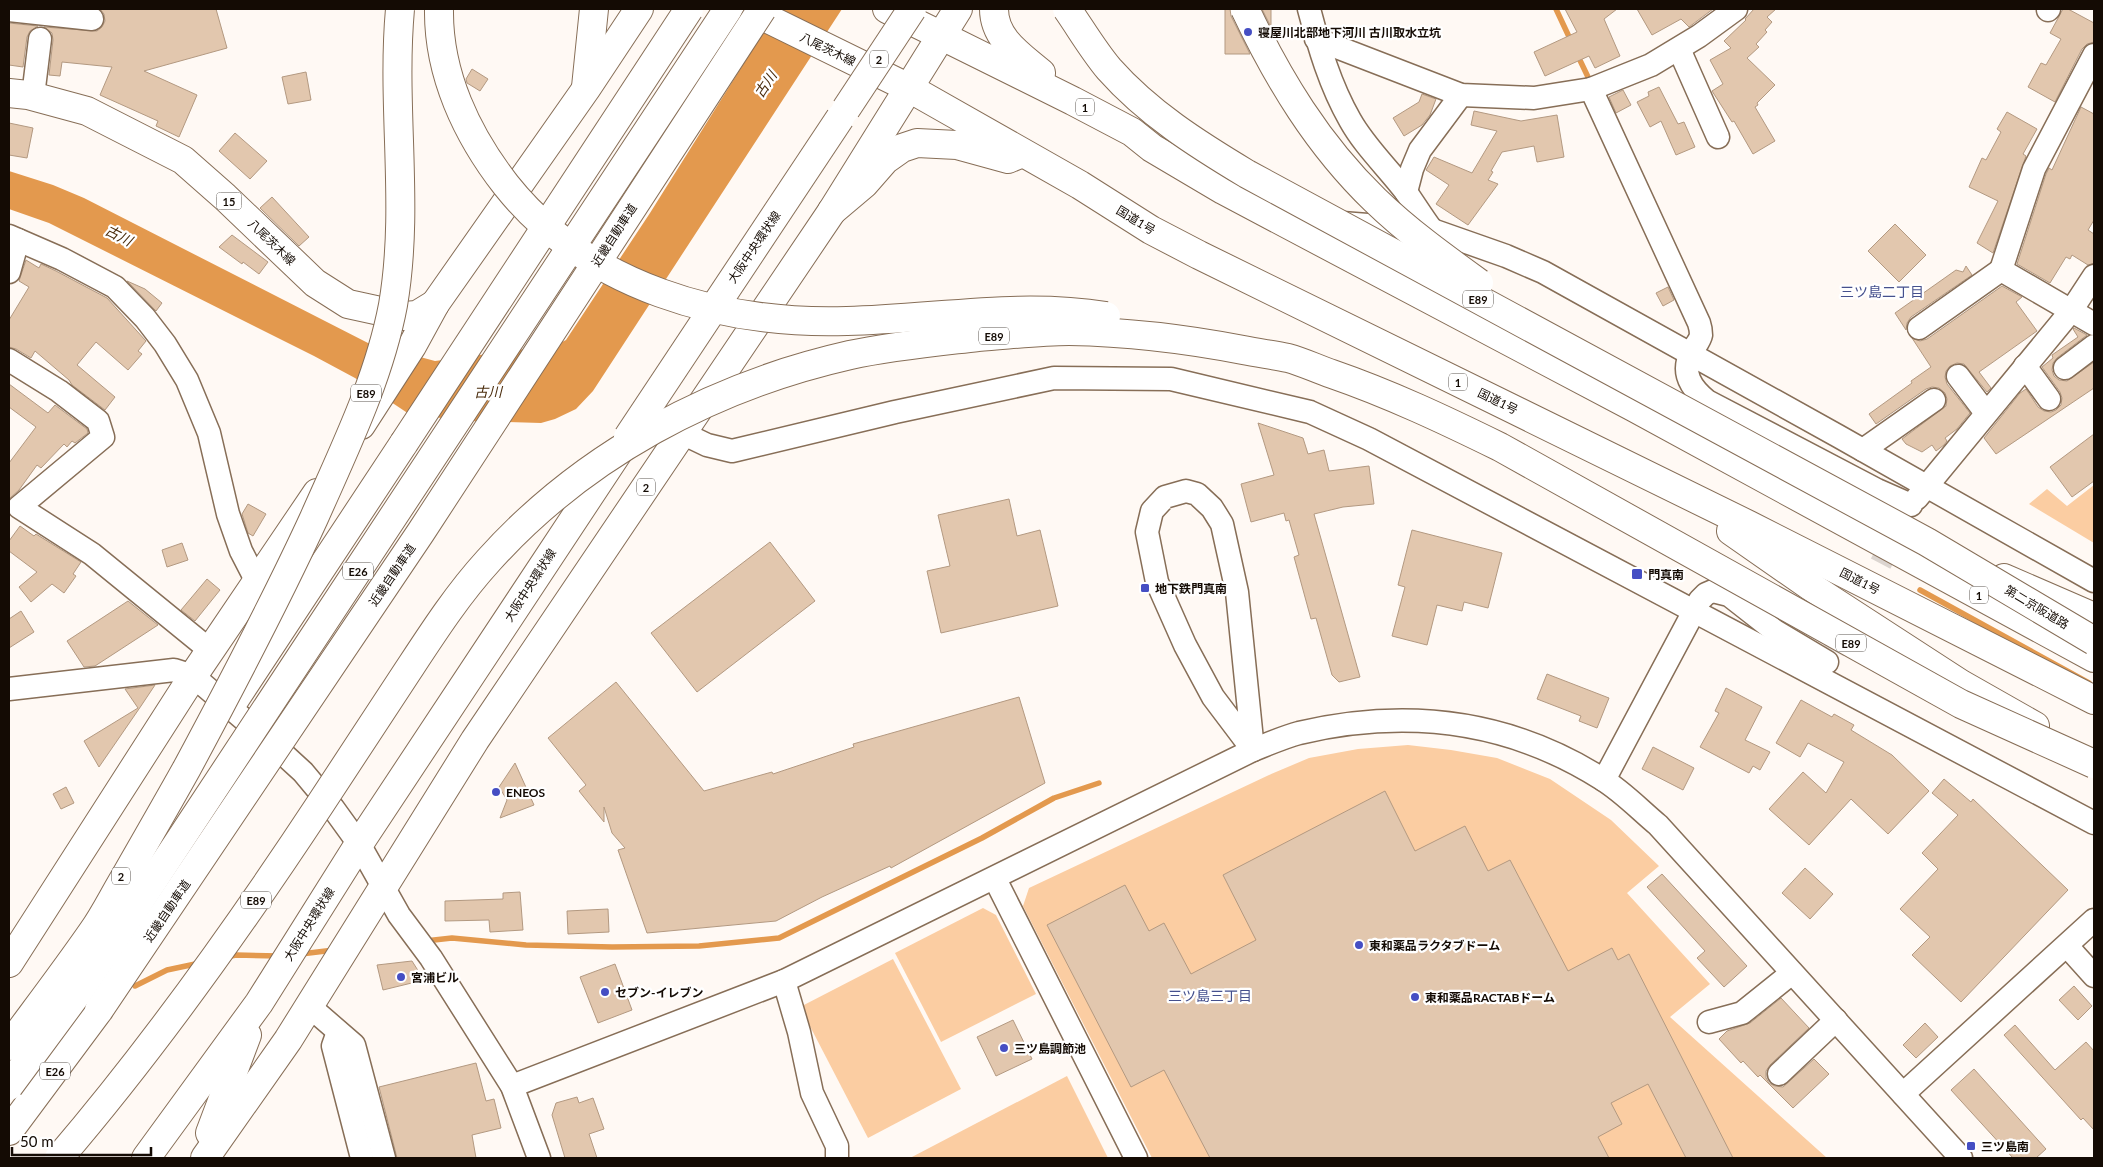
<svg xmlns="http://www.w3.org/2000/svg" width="2103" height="1167" font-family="Lato,'Noto Sans JP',sans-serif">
	<rect width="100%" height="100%" fill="#fff9f4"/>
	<g fill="#fbcda2">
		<polygon points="2094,485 2094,543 2029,504 2047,489 2067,506"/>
		<polygon points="1408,745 1451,750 1497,758 1550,779 1611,820 1659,866 1627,893 1710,984 1670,1017 1827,1158 1152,1158 1023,906 1029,888 1269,775 1309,758 1358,749"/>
		<polygon points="983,908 996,915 1036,994 941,1042 895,953"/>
		<polygon points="893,959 961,1089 868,1138 800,1007"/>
		<polygon points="1067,1076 1108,1158 910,1158"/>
	</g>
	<polygon fill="#e3994e" points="778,9 842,9 593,391 576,409 555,419 541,423 466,421 409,414 355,378 314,356 49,223 9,209 9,171 53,185 84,198 368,343 435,361 556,345 566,340 650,213"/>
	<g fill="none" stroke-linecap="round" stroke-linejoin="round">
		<g stroke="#e3994e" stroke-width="5.5">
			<polyline points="1556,9 1571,41"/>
			<polyline points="1577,54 1588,77"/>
			<polyline points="1920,590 2089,683"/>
			<polyline points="425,941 452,938 526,945 612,947 699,946 779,938 982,838 1054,798 1099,783"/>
			<polyline points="301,954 334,950"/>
			<polyline points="226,957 236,955 279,956"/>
			<polyline points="135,986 167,970 200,963"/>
		</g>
	</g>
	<g fill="#e2c7ae" stroke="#b39981">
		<polygon points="100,9 216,9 227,48 144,71 197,95 179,137 156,126 158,121 100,95 112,67 62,62 60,76 49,75 53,40 52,33 44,27 97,31 102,27 105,21 104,14"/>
		<polygon points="1225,9 1230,9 1231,16 1250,54 1225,54"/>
		<polygon points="1262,9 1271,9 1271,27"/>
		<polygon points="1565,9 1617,9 1604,19 1620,56 1595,68 1589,56 1545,76 1534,52 1577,32"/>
		<polygon points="1637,9 1713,9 1689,27 1681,19 1652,35"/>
		<polygon points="1754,9 1776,9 1767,17 1772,22 1765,30 1767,32 1756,44 1759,47 1747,58 1775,85 1757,103 1758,105 1755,107 1775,141 1753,154 1734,121 1732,122 1712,91 1723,84 1710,60 1731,48 1724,41 1746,20 1745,19"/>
		<polygon points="2063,9 2068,9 2094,23 2094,42 2087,44 2082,49 2055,102 2028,87 2041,63 2046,65 2061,39 2050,33"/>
		<polygon points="9,23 38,26 30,31 27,37 23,67 9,65"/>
		<polygon points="472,69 488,79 480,91 467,83 466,79"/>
		<polygon points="306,72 311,100 288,104 282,77"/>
		<polygon points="1659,87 1678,124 1684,122 1695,147 1676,155 1661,121 1650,127 1637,102 1649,96 1648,92"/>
		<polygon points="1623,90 1631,105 1616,113 1609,97"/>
		<polygon points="1422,94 1436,99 1430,115 1422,125 1404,136 1393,118 1419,102"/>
		<polygon points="2081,107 2094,114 2094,220 2088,230 2094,234 2094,263 2088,265 2072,255 2070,259 2066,257 2050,283 2017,264 2046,174 2049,168 2052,170"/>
		<polygon points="1474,111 1521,121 1557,115 1564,157 1537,162 1534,146 1502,152 1491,171 1493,172 1488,180 1498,184 1468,225 1436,204 1449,185 1426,170 1434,157 1472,173 1497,131 1471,125"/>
		<polygon points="2007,112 2037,129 2023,154 2026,156 1993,253 1977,243 1998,201 1969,187 1982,158 1986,160 2001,132 1997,129"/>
		<polygon points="9,123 33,128 27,158 9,155"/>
		<polygon points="235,133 267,161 250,179 219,151"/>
		<polygon points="272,197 309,237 299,246 260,208"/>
		<polygon points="1895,224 1926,255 1899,282 1868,251"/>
		<polygon points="232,235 268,262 259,274 243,262 242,264 219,247"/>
		<polygon points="26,260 39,268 41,264 56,271 107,298 146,341 138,351 142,354 128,370 96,342 77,365 115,397 105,410 72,385 69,380 35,351 31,358 16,349 9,347 9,320 29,287 19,281"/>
		<polygon points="1966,266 1972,275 1911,317 1907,323 1906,330 1895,313 1956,270 1963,272"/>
		<polygon points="127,281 145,289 162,303 156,311"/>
		<polygon points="2002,286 2022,297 2016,302 2037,331 1979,372 1991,388 1987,392 1964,364 1957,363 1950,366 1946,371 1945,377 1947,384 1970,413 1957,429 1945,438 1947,441 1944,445 1936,451 1932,445 1922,452 1906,444 1902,439 1946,406 1947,399 1945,393 1939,388 1932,387 1926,389 1876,424 1869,414 1912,383 1911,381 1931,367 1912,338 1920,341 1927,339"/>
		<polygon points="1668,287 1674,300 1663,306 1656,293"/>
		<polygon points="2074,328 2087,335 2057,358 2053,363 2052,370 2054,376 2059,380 2067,381 2094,362 2094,388 1996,454 1984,438 2020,393 2026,389 2038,407 2044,411 2051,412 2056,410 2061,405 2062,398 2060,392 2042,367 2053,358 2052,355 2078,337 2073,329"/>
		<polygon points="9,384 48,413 55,405 87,429 88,433 75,443 72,441 67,447 64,444 41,468 37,465 19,490 9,499 9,463 36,427 9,407"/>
		<polygon points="1258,423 1303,438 1308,454 1324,450 1329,471 1369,466 1374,504 1343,507 1314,514 1360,677 1339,682 1332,675 1316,618 1311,619 1294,557 1299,555 1289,520 1286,521 1284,513 1251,522 1241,484 1274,475"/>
		<polygon points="2094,434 2094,481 2072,497 2050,467"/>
		<polygon points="1009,499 1017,536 1040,530 1058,606 941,633 927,571 950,566 938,515"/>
		<polygon points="248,504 266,514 253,536 248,533 242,514"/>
		<polygon points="20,526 34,536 36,534 81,562 73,574 76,576 64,593 52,584 31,602 19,587 37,572 9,551 9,541"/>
		<polygon points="1412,530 1502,553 1488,608 1464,602 1462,611 1437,605 1427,645 1392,636 1405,587 1398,585"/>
		<polygon points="770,542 815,601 697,692 651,633"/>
		<polygon points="182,543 188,560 167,567 162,550"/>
		<polygon points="207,579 220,590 195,621 181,610"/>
		<polygon points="128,601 158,625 95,666 84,667 67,641"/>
		<polygon points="21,611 34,632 9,648 9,619"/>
		<polygon points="1547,674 1609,698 1597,728 1579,721 1581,716 1537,699"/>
		<polygon points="616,682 704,791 772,772 773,774 854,747 853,744 1019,697 1045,783 891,868 890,866 822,897 776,921 647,933 618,850 625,848 612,833 604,807 604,822 579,791 586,785 548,738"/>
		<polygon points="155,685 141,706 99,767 84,741 138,708 125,689"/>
		<polygon points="1726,688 1762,707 1745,740 1770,752 1760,770 1753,766 1749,773 1700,747 1719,713 1715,711"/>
		<polygon points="1801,700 1832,717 1834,714 1854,725 1851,730 1892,755 1929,791 1888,834 1851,799 1809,845 1769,809 1803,772 1826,793 1844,762 1808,743 1800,757 1776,743"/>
		<polygon points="1653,747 1694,768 1683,790 1642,769"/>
		<polygon points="515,763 534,805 500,818 507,800 499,787"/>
		<polygon points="1944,779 1971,802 1973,799 2068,890 1961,1002 1912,955 1930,937 1900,909 1938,869 1922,853 1958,815 1932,793"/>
		<polygon points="66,787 74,803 61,809 53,794"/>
		<polygon points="1385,791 1415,851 1465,826 1488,871 1510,860 1568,971 1612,948 1618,960 1629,954 1733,1158 1686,1158 1648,1084 1611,1103 1622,1124 1598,1137 1609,1158 1210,1158 1164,1070 1131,1087 1047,925 1125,885 1149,931 1164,923 1191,974 1256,940 1223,875"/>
		<polygon points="1805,868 1833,894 1810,919 1782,893"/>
		<polygon points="1662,874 1747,966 1724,987 1697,958 1705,951 1647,887"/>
		<polygon points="520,892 523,930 490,932 489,920 445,921 445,901 503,899 503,893"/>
		<polygon points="608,909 609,932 568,934 567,911"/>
		<polygon points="412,961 424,980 383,990 377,965"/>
		<polygon points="615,964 632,1010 598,1023 580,977"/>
		<polygon points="2074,986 2092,1006 2078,1020 2059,1000"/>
		<polygon points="1781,998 1809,1028 1770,1065 1766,1071 1766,1078 1769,1083 1775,1086 1783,1087 1814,1059 1829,1074 1793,1108 1760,1075 1758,1077 1743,1061 1741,1063 1719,1039 1727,1031 1750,1023"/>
		<polygon points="1013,1020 1032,1059 996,1076 977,1037"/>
		<polygon points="1925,1023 1938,1037 1916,1058 1903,1045"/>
		<polygon points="2015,1025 2055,1070 2086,1042 2094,1051 2094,1130 2083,1118 2081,1120 2004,1035"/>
		<polygon points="476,1063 486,1101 494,1099 501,1128 472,1135 476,1158 397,1158 379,1087"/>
		<polygon points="1974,1069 2046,1149 2036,1158 2013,1158 1951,1090"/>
		<polygon points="577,1097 579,1103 593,1098 604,1129 589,1134 597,1158 565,1158 552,1115 556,1103"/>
	</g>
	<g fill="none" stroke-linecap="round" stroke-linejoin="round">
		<polyline stroke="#dcd5d0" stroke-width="22" stroke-dasharray="22 11" stroke-linecap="butt" points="1834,651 1897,533"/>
		<defs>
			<g id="minor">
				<path d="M1309,9C1319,47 1330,85 1350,120C1365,147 1388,168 1406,192C1415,205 1423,218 1432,230"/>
				<polyline points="9,10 92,19"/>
				<polyline points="2048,10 2049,9"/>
				<polyline points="1316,39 1461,95 1534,98 1591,89 1651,65 1699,36 1736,9"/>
				<polyline points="1679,49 1718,137"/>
				<polyline points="2094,55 2034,169 2001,270 2094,324"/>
				<path d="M1591,89L1699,323C1700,326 1701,331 1701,335C1700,341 1694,347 1691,353C1681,373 1691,388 1707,401L1877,490L1911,505"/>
				<polyline points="33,96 40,39"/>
				<polyline points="1406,192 1412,169 1420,150 1461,95"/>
				<polyline points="1342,223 1432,230 1506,256 1543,272 1838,436 2094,581"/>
				<polyline points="9,236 62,259 115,287 145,318 165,344 187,380 209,433 228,514 241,551 257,582"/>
				<polyline points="9,272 18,240"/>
				<polyline points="1919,328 2001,270"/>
				<polyline points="9,360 59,391 98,421 103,437 19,507 92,554 211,651"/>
				<polyline points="2025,366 2049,399"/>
				<polyline points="2065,368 2094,346"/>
				<polyline points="1958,376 1986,413"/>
				<polyline points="682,433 707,445 732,451 895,412 1054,378 1171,379 1310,412 1369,439 2094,823"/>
				<polyline points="1863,450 1934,400"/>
				<polygon points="1186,491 1197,494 1212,508 1222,524 1237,592 1253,750 1213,697 1185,645 1157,582 1147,532 1152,511 1165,497"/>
				<polyline points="1917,498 2071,311 2094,276"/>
				<polyline points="9,689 174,670 193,676 267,739 303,772 333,808 359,844 399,915 431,958 512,1086 539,1158"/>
				<polyline points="1604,780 1700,600 1706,594 1713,591 1729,595 1775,631 1827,662"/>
				<polyline points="995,879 1136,1158"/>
				<polyline points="2067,946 2094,976"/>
				<polyline points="784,981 799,1032 812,1093 837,1146 837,1158"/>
				<polyline points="309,1006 354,1045 384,1158"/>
				<polyline points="1709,1022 1742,1013 1792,973"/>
				<polyline points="338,1032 333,1046 362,1158"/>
				<polyline points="1779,1074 1836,1020"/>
				<path d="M512,1086L784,981L1253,750C1268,744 1284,737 1299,733C1406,708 1509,720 1602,779C1622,791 1640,810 1658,825L1961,1158"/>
				<polyline points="1903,1094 2094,920"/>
			</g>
			<g id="major">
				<polyline points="748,9 909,88"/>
				<polyline points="887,9 940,35"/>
				<polyline points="586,87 594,9"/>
				<polyline points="9,93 28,95 87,111 183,160 225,197 315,283 348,304 403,316 417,315 435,304"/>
				<polyline points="361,425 412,346 435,304 586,89 639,9"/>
				<polyline points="233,702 404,443"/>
				<polyline points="9,963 193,676 317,493"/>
				<polyline points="210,1133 247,1035"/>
				<polyline points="146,1158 259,1003 359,844 619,451"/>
				<polyline points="205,1158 288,1040 475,740 832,211 958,9"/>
			</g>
			<g id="highway">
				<path d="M994,9C994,39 1020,55 1041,73"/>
				<polyline points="940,35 1073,101 1132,132 1152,148 1223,190 1633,407 2094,658"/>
				<polyline points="909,88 1080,185 1151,230 1199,255 1749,525 2094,700"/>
				<polyline points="832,211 864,184 885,160 902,148 917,143 957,145 1008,159 1020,154"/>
				<polyline points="1731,531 1810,586 1961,684 2035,726"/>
				<polyline points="2004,578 2094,617"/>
				<polyline points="9,1131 99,1010"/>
			</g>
		</defs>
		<use href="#minor" stroke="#876e57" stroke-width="25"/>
		<use href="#major" stroke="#876e57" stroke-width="30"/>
		<use href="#highway" stroke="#876e57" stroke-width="30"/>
		<use href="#minor" stroke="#fff" stroke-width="22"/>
		<use href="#major" stroke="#fff" stroke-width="28"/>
		<use href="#highway" stroke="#fff" stroke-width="28"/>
		<defs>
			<g id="major-bridge">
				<polyline points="846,109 912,9"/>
				<polyline points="628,437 840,118"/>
				<polyline points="404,443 689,9"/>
			</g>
			<g id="highway-bridge">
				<path d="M439,9C438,74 467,135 506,185C587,287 722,325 847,321C935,319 1017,302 1106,316"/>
				<path d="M1067,9C1081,29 1093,50 1109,69C1148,113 1197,144 1247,174L1927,542L2094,641"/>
				<path d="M1245,9C1278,79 1318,145 1375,200C1407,231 1443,257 1479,283"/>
				<polyline points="99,1010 421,532 762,9"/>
				<path d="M9,1046C37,1008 66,970 93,931C105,914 114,895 125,877C146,840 167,804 187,768C231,686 275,603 314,518C344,450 379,379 393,305C410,206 391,108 400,9"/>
				<polyline points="9,1086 77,994 133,911 728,9"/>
				<path d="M59,1158C155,1046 240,926 321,803C350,759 378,716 407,672C432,634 457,595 488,561C583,455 713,386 850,355C892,346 935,342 978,337C1008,335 1039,331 1069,331C1128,332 1186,339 1243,350C1258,353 1273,355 1288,358C1303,362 1317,369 1332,374C1390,394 1445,420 1500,447L1961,704L2094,764"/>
			</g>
		</defs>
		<use href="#major-bridge" stroke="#876e57" stroke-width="30" stroke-linecap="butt"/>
		<use href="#highway-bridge" stroke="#876e57" stroke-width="30" stroke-linecap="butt"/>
		<use href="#major-bridge" stroke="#fff" stroke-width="28"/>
		<use href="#highway-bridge" stroke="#fff" stroke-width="28"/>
	</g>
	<g fill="#454ec3" stroke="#fff" stroke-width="2">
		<circle cx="1248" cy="32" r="5"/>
		<rect x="1631" y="568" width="12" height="12" rx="2.5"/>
		<rect x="1140" y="583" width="10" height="10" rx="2.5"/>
		<circle cx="496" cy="792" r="5"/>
		<circle cx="1359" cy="945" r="5"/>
		<circle cx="401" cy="977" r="5"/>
		<circle cx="605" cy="992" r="5"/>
		<circle cx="1415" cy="997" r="5"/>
		<circle cx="1004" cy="1048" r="5"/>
		<rect x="1966" y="1141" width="10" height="10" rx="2.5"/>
	</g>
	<g text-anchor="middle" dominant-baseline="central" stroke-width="4.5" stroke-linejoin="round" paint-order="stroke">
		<g fill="#fff" stroke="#5a544f" stroke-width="1">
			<rect x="870" y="50.5" width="18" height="17" rx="4"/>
			<rect x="1076" y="98.5" width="18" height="17" rx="4"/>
			<rect x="216.5" y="192.5" width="25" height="17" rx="4"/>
			<rect x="1463" y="290.5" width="30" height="17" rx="4"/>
			<rect x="979" y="327.5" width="30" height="17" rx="4"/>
			<rect x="1449" y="373.5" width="18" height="17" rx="4"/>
			<rect x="351" y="384.5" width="30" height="17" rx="4"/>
			<rect x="637" y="478.5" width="18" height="17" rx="4"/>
			<rect x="343" y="562.5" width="30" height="17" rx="4"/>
			<rect x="1970" y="586.5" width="18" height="17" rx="4"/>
			<rect x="1836" y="634.5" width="30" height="17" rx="4"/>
			<rect x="112" y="867.5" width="18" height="17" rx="4"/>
			<rect x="241" y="891.5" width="30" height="17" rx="4"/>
			<rect x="40" y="1062.5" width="30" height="17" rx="4"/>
		</g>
		<g font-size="11" font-weight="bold" fill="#140b04">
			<text x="879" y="59">2</text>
			<text x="1085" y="107">1</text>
			<text x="229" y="201">15</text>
			<text x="1478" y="299">E89</text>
			<text x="994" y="336">E89</text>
			<text x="1458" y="382">1</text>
			<text x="366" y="393">E89</text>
			<text x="646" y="487">2</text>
			<text x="358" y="571">E26</text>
			<text x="1979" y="595">1</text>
			<text x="1851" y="643">E89</text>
			<text x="121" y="876">2</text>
			<text x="256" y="900">E89</text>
			<text x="55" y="1071">E26</text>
		</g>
		<g font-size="12" font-weight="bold" fill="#140b04" stroke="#fff" text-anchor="start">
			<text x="1258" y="32">寝屋川北部地下河川 古川取水立坑</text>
			<text x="1648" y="574">門真南</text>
			<text x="1155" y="588">地下鉄門真南</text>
			<text x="506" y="792">ENEOS</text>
			<text x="1369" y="945">東和薬品ラクタブドーム</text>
			<text x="411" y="977">宮浦ビル</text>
			<text x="615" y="992">セブン-イレブン</text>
			<text x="1425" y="997">東和薬品RACTABドーム</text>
			<text x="1014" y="1048">三ツ島調節池</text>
			<text x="1981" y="1146">三ツ島南</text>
		</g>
		<g font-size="12" fill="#140b04" stroke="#fff">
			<text transform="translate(828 49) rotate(26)">八尾茨木線</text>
			<text transform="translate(1136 220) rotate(31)">国道1号</text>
			<text transform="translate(614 235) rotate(-57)">近畿自動車道</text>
			<text transform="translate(272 242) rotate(44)">八尾茨木線</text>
			<text transform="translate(754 247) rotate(-56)">大阪中央環状線</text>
			<text transform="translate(1498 401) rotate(26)">国道1号</text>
			<text transform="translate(392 575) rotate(-56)">近畿自動車道</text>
			<text transform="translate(1860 581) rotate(27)">国道1号</text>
			<text transform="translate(530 585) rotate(-57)">大阪中央環状線</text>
			<text transform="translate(2037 607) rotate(31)">第二京阪道路</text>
			<text transform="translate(167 911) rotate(-56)">近畿自動車道</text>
			<text transform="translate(309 924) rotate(-58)">大阪中央環状線</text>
		</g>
		<g font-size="14" font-style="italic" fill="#4a2c0c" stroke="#fff">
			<text transform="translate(765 84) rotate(-56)">古川</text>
			<text transform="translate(119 235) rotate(27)">古川</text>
			<text x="488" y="391">古川</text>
		</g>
		<g font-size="14" fill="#45508d" stroke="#fff">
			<text x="1882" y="291">三ツ島二丁目</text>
			<text x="1210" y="995">三ツ島三丁目</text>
		</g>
	</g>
	<rect width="2103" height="1167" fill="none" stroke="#140b04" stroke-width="20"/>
	<path d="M12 1147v8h139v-8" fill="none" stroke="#140b04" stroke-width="2.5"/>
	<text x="20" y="1147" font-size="15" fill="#140b04" stroke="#ffffff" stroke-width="4" paint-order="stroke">50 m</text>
</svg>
